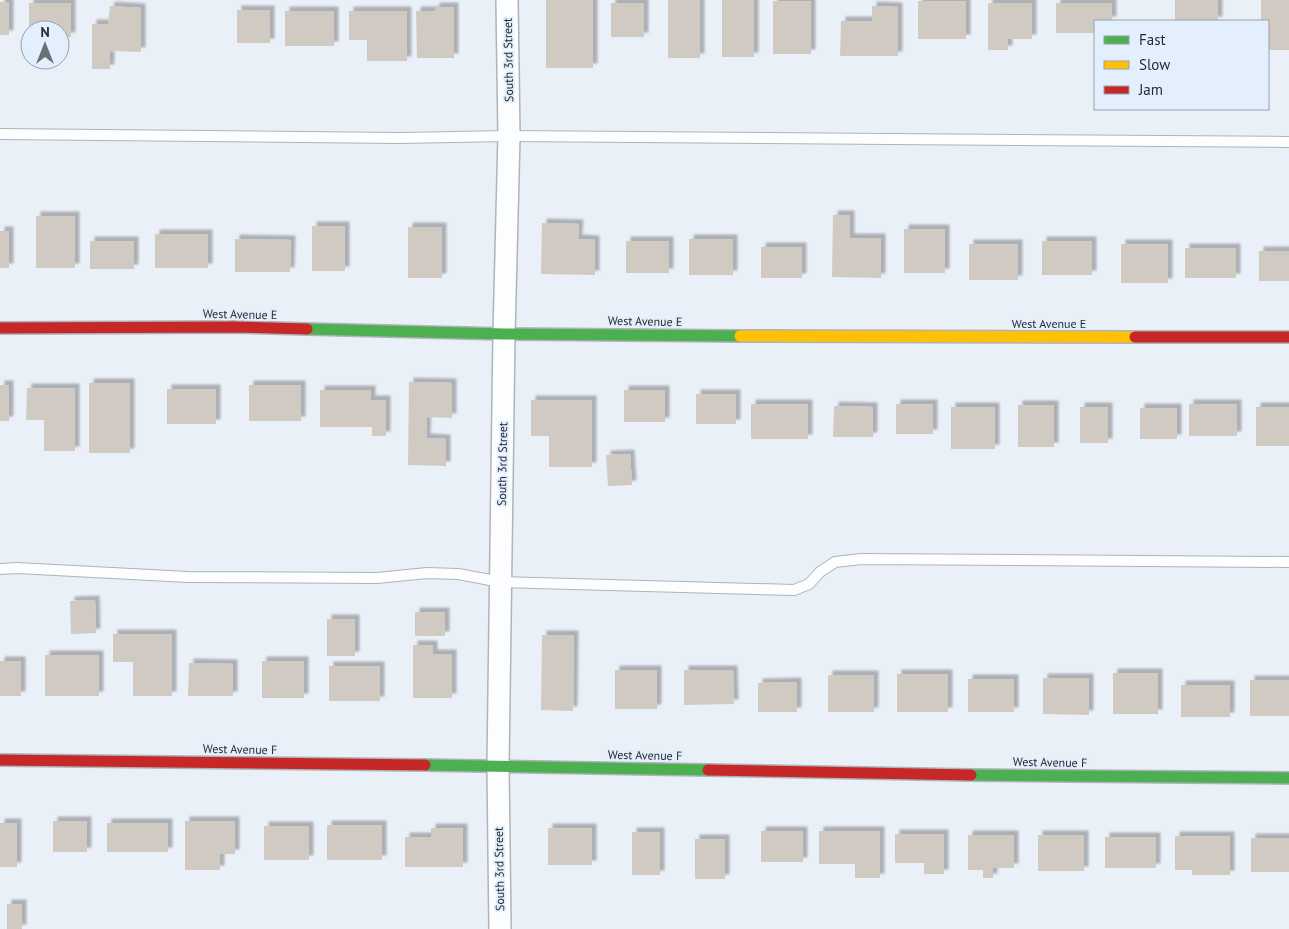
<svg xmlns="http://www.w3.org/2000/svg" width="1289" height="929" font-family="'PT Sans',sans-serif">
	<defs>
		<filter id="shadow"><feDropShadow dx="4.5" dy="-4.5" stdDeviation="1" flood-color="#0004"/></filter>
	</defs>
	<rect width="100%" height="100%" fill="#eaf0f7"/>
	<g fill="#d1cac3" filter="url(#shadow)">
		<rect x="546" y="0" width="47" height="68"/>
		<rect x="668" y="0" width="32" height="58"/>
		<rect x="722" y="0" width="32" height="57"/>
		<rect x="1175" y="0" width="43" height="21"/>
		<polygon points="1261,0 1289,0 1289,50 1268,50 1268,21 1261,21"/>
		<rect x="773" y="1" width="38" height="53"/>
		<rect x="918" y="1" width="48" height="38"/>
		<rect x="0" y="2" width="9" height="33"/>
		<polygon points="29,3 71,3 71,37 60,37 60,30 29,30"/>
		<rect x="611" y="3" width="33" height="34"/>
		<polygon points="988,3 1032,3 1032,39 1008,39 1008,50 988,50"/>
		<polygon points="1056,3 1112,3 1112,21 1095,21 1095,33 1056,33"/>
		<polygon points="110,6 141,8 141,52 110,51 110,69 92,69 92,24 108,24"/>
		<polygon points="872,6 898,7 898,56 840,56 841,21 872,21"/>
		<polygon points="435,7 454,7 454,58 417,58 416,11 435,11"/>
		<rect x="237" y="10" width="33" height="33"/>
		<rect x="285" y="11" width="49" height="35"/>
		<polygon points="349,11 407,11 407,61 367,61 367,40 349,40"/>
		<polygon points="833,215 850,215 850,238 881,238 881,278 832,277"/>
		<rect x="36" y="216" width="39" height="52"/>
		<polygon points="542,223 579,224 578,239 595,240 595,275 541,274"/>
		<rect x="312" y="226" width="33" height="45"/>
		<rect x="408" y="227" width="34" height="51"/>
		<rect x="904" y="229" width="41" height="44"/>
		<rect x="0" y="231" width="9" height="37"/>
		<rect x="155" y="234" width="53" height="34"/>
		<polygon points="235,239 291,240 290,272 235,272"/>
		<rect x="689" y="239" width="44" height="36"/>
		<rect x="90" y="241" width="44" height="28"/>
		<rect x="626" y="241" width="43" height="32"/>
		<rect x="1042" y="241" width="50" height="34"/>
		<rect x="969" y="244" width="49" height="36"/>
		<rect x="1121" y="244" width="47" height="39"/>
		<rect x="761" y="247" width="41" height="31"/>
		<rect x="1185" y="248" width="51" height="30"/>
		<rect x="1259" y="251" width="30" height="30"/>
		<polygon points="409,382 452,383 452,418 427,417 426,438 446,439 446,466 408,465"/>
		<rect x="89" y="383" width="41" height="70"/>
		<rect x="0" y="385" width="9" height="36"/>
		<rect x="249" y="385" width="52" height="36"/>
		<polygon points="27,388 75,388 75,451 44,451 44,420 26,420"/>
		<rect x="167" y="389" width="49" height="35"/>
		<polygon points="320,390 371,390 371,400 386,400 386,436 372,436 372,427 320,427"/>
		<rect x="624" y="390" width="41" height="32"/>
		<rect x="696" y="394" width="40" height="30"/>
		<polygon points="531,400 592,400 592,467 549,467 549,436 531,436"/>
		<rect x="751" y="404" width="57" height="35"/>
		<rect x="896" y="404" width="37" height="30"/>
		<rect x="1189" y="404" width="48" height="32"/>
		<rect x="1018" y="405" width="36" height="42"/>
		<polygon points="834,406 873,407 873,437 833,437"/>
		<rect x="951" y="407" width="44" height="42"/>
		<rect x="1080" y="407" width="28" height="36"/>
		<rect x="1256" y="407" width="33" height="39"/>
		<rect x="1140" y="408" width="37" height="31"/>
		<polygon points="630,454 632,485 608,486 606,455"/>
		<polygon points="95,600 96,633 71,634 70,601"/>
		<rect x="415" y="612" width="30" height="24"/>
		<rect x="327" y="619" width="28" height="37"/>
		<polygon points="113,634 172,634 172,696 133,696 133,662 113,662"/>
		<polygon points="542,635 574,635 573,711 541,710"/>
		<polygon points="413,645 433,645 433,654 452,654 452,698 413,698"/>
		<rect x="45" y="655" width="54" height="41"/>
		<rect x="0" y="661" width="21" height="35"/>
		<rect x="262" y="661" width="42" height="37"/>
		<polygon points="189,663 233,664 233,696 188,696"/>
		<rect x="329" y="666" width="51" height="35"/>
		<rect x="615" y="670" width="42" height="39"/>
		<polygon points="684,670 733,670 734,704 684,705"/>
		<rect x="1113" y="673" width="45" height="41"/>
		<rect x="897" y="674" width="51" height="38"/>
		<rect x="828" y="675" width="46" height="37"/>
		<polygon points="1043,678 1089,678 1089,715 1043,714"/>
		<rect x="968" y="679" width="46" height="33"/>
		<rect x="1250" y="680" width="39" height="36"/>
		<polygon points="797,682 797,712 758,712 758,683"/>
		<rect x="1181" y="685" width="49" height="32"/>
		<rect x="53" y="821" width="34" height="31"/>
		<polygon points="185,821 235,821 235,854 220,854 220,870 185,870"/>
		<rect x="0" y="823" width="17" height="44"/>
		<rect x="107" y="823" width="61" height="29"/>
		<rect x="327" y="825" width="55" height="35"/>
		<rect x="264" y="826" width="45" height="34"/>
		<polygon points="431,828 463,828 463,867 405,867 405,837 431,837"/>
		<rect x="548" y="828" width="44" height="37"/>
		<rect x="761" y="831" width="42" height="31"/>
		<polygon points="819,831 880,831 880,878 855,878 855,864 819,864"/>
		<rect x="632" y="832" width="28" height="43"/>
		<polygon points="895,834 944,834 944,874 924,874 924,863 895,863"/>
		<polygon points="968,835 1014,835 1014,868 993,868 993,878 983,878 983,870 968,870"/>
		<rect x="1038" y="835" width="46" height="36"/>
		<polygon points="1175,836 1230,836 1230,875 1192,875 1192,870 1175,870"/>
		<rect x="1105" y="837" width="51" height="31"/>
		<rect x="1251" y="838" width="38" height="34"/>
		<rect x="695" y="839" width="30" height="40"/>
		<rect x="7" y="904" width="15" height="25"/>
	</g>
	<g fill="none" stroke-linecap="round" stroke-linejoin="round">
		<defs>
			<g id="lane">
				<polyline points="0,134 399,138 509,136 1289,142"/>
				<polyline points="0,569 17,568 188,577 377,578 427,573 458,574 501,582 794,590 809,584 820,572 835,562 861,559 1289,562"/>
			</g>
			<polyline id="street" points="500,929 498,766 504,334 509,136 507,0"/>
			<g id="fast">
				<polyline points="307,329 504,334 740,336"/>
				<polyline points="425,765 708,770"/>
				<polyline points="971,775 1289,778"/>
			</g>
			<polyline id="slow" points="740,336 1135,337"/>
			<g id="jam">
				<polyline points="0,328 234,327 307,329"/>
				<polyline points="1135,337 1289,337"/>
				<polyline points="0,760 425,765"/>
				<polyline points="708,770 971,775"/>
			</g>
		</defs>
		<use href="#lane" stroke="#afb4b9" stroke-width="12"/>
		<use href="#street" stroke="#afb4b9" stroke-width="24"/>
		<use href="#fast" stroke="#afb4b9" stroke-width="14"/>
		<use href="#slow" stroke="#afb4b9" stroke-width="14"/>
		<use href="#jam" stroke="#afb4b9" stroke-width="14"/>
		<use href="#lane" stroke="#fcfdfe" stroke-width="10"/>
		<use href="#street" stroke="#fcfdfe" stroke-width="21"/>
		<use href="#fast" stroke="#4caf50" stroke-width="11"/>
		<use href="#slow" stroke="#ffc107" stroke-width="11"/>
		<use href="#jam" stroke="#c62828" stroke-width="11"/>
	</g>
	<g text-anchor="middle" dominant-baseline="central" stroke-width="4" stroke-linejoin="round" paint-order="stroke">
		<g font-size="12" fill="#262b30" stroke="#e4effd">
			<text transform="translate(508 60) rotate(-91)">South 3rd Street</text>
			<text transform="translate(240 314) rotate(1)">West Avenue E</text>
			<text transform="translate(645 321) rotate(1)">West Avenue E</text>
			<text x="1049" y="323">West Avenue E</text>
			<text transform="translate(502 464) rotate(-89)">South 3rd Street</text>
			<text transform="translate(240 749) rotate(1)">West Avenue F</text>
			<text transform="translate(645 755) rotate(1)">West Avenue F</text>
			<text transform="translate(1050 762) rotate(1)">West Avenue F</text>
			<text transform="translate(499 869) rotate(-91)">South 3rd Street</text>
		</g>
	</g>
	<rect x="1094" y="20" width="175" height="90" fill="#e4effd" stroke="#98a1ab"/>
	<rect x="1104" y="36" width="25" height="8" fill="#4caf50" stroke="#98a1ab"/>
	<text x="1139" y="45" font-size="15" fill="#262b30">Fast</text>
	<rect x="1104" y="61" width="25" height="8" fill="#ffc107" stroke="#98a1ab"/>
	<text x="1139" y="70" font-size="15" fill="#262b30">Slow</text>
	<rect x="1104" y="86" width="25" height="8" fill="#c62828" stroke="#98a1ab"/>
	<text x="1139" y="95" font-size="15" fill="#262b30">Jam</text>
	<g transform="translate(45 45)"><circle r="24" fill="#e4effd" stroke="#98a1ab"/>
	<path d="M0-4L9 19L0 12L-9 19Z" fill="#6b7076"/>
	<text y="-8" font-size="14" font-weight="bold" text-anchor="middle" fill="#262b30">N</text>
	</g>
</svg>
